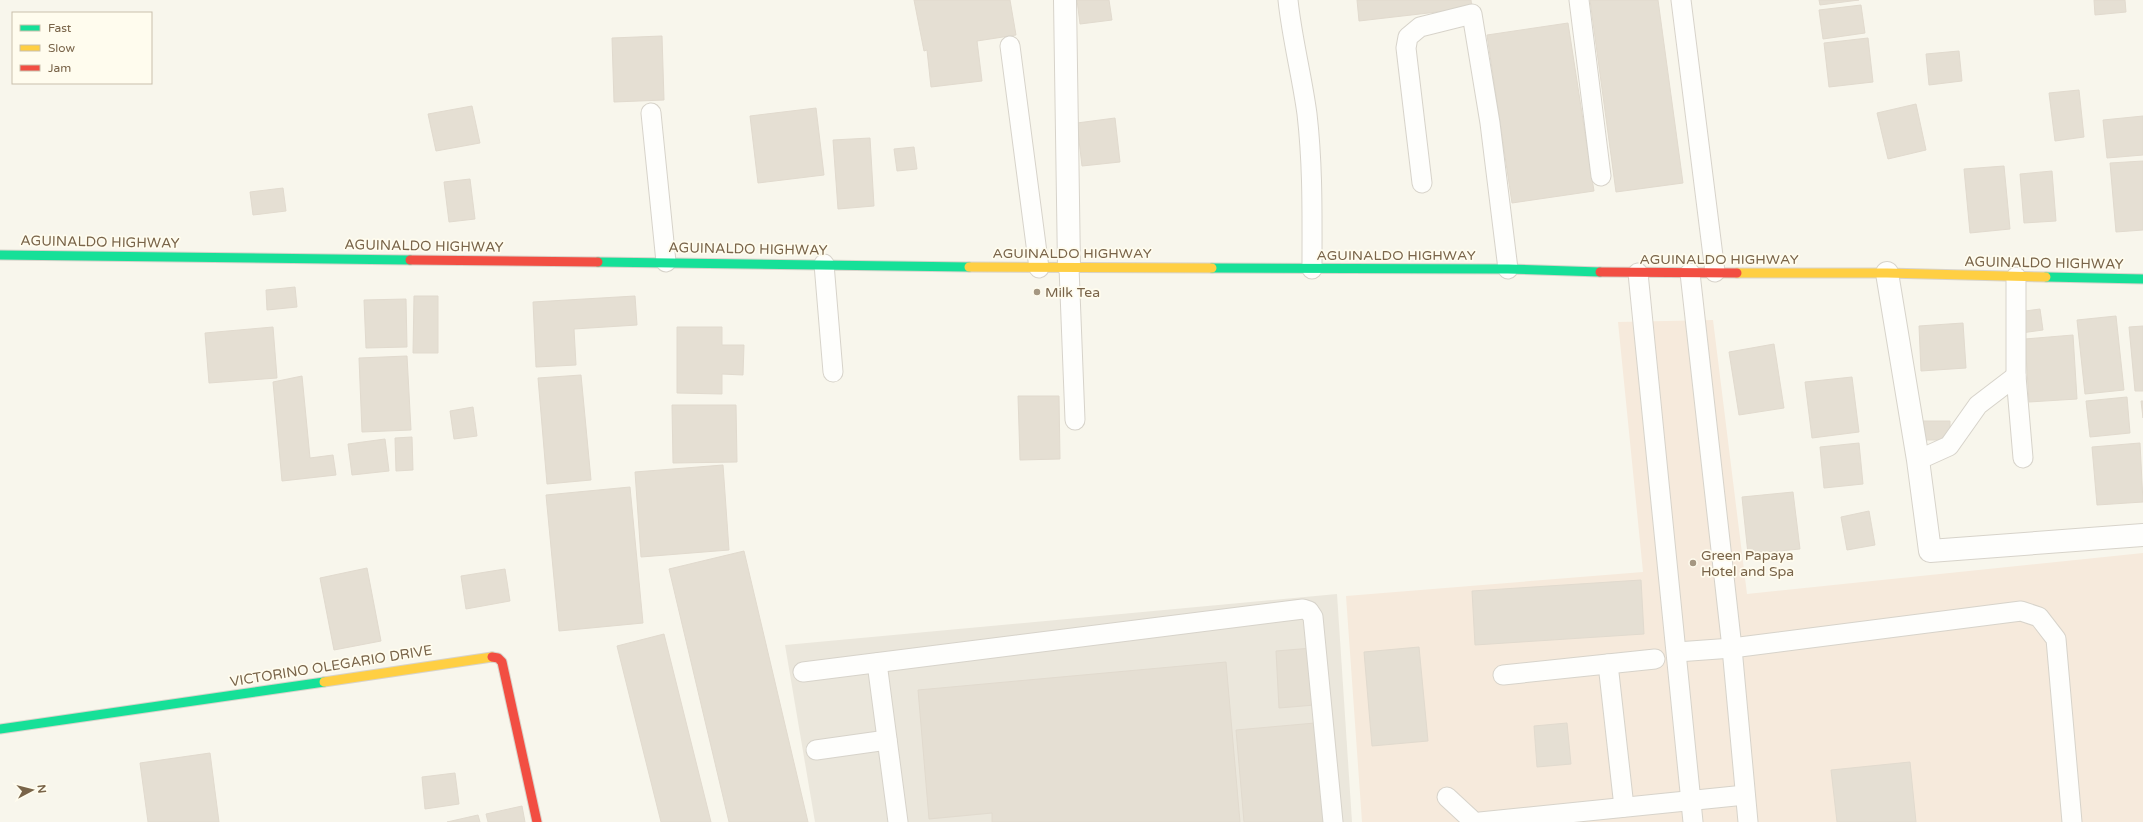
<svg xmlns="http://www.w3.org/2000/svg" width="2143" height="822" font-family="'Varela Round',sans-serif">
	<rect width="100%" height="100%" fill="#f8f6ec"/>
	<polygon fill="#f6eadc" points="1713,320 1747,594 2143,553 2143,822 1362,822 1346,596 1643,572 1618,322"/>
	<polygon fill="#ebe7dc" points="1337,594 1352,822 815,822 785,645"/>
	<g fill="#e5dfd3" stroke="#e1dace">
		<polygon points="914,0 1010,0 1016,35 977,41 982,81 931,87 927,50 924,51"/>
		<polygon points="1077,0 1109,0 1112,20 1080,24"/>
		<polygon points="1357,0 1471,0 1472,8 1359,21"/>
		<polygon points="1590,0 1658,0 1683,183 1616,192"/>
		<polygon points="1819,0 1859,0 1820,5"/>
		<polygon points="2094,0 2125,0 2126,12 2095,15"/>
		<polygon points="1861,5 1865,33 1823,39 1819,10"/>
		<polygon points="1568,23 1594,191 1512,203 1487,35"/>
		<polygon points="662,36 664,100 614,102 612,38"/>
		<polygon points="1868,38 1873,82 1829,87 1824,43"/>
		<polygon points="1959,51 1962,81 1929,85 1926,54"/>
		<polygon points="2079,90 2084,137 2055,141 2049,93"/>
		<polygon points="1916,104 1926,150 1888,159 1877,113"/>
		<polygon points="472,106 480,143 436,151 428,114"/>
		<polygon points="816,108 824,175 758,183 750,116"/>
		<polygon points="2143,116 2143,155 2107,158 2103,120"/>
		<polygon points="1115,118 1120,162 1082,166 1077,123"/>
		<polygon points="870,138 874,206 838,209 833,140"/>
		<polygon points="914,147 917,169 897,171 894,149"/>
		<polygon points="2143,161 2143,230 2116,232 2110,163"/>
		<polygon points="2004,166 2010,229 1970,233 1964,169"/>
		<polygon points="2052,171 2056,221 2024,223 2020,174"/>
		<polygon points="470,179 475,219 449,222 444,182"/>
		<polygon points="283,188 286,211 253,215 250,192"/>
		<polygon points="295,287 297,307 267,310 266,290"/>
		<polygon points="414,296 438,296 438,353 413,353"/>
		<polygon points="635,296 637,325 574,329 576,365 536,367 533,302"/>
		<polygon points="406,299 407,347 366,348 364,300"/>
		<polygon points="2040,309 2043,330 2021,333 2018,312"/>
		<polygon points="2116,316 2124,390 2085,394 2077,320"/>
		<polygon points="1963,323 1966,368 1921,371 1919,326"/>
		<polygon points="2143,326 2143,391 2135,391 2129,327"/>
		<polygon points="273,327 277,378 209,383 205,333"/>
		<polygon points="677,327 722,327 722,345 744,345 743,375 722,374 722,394 677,393"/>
		<polygon points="2073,335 2077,399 2029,402 2025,339"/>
		<polygon points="1774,344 1784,408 1739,415 1729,352"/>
		<polygon points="407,356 411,430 362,432 359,358"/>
		<polygon points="581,375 591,480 547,484 538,378"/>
		<polygon points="302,376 310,458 333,455 336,475 282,481 273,382"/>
		<polygon points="1852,377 1859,432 1812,438 1805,382"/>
		<polygon points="1018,396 1059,396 1060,459 1020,460"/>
		<polygon points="2127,397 2130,433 2090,437 2086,401"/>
		<polygon points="2141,401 2143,401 2143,418"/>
		<polygon points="672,405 736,405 737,462 673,463"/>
		<polygon points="473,407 477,436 454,439 450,411"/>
		<polygon points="1921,421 1950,421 1950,440 1922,440"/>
		<polygon points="412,437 413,470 396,471 395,438"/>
		<polygon points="385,439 389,471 352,475 348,444"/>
		<polygon points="1859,443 1863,484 1824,488 1820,447"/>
		<polygon points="2140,443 2143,502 2097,505 2092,447"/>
		<polygon points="723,465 729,550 641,557 635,472"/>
		<polygon points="630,487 643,623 559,631 546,495"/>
		<polygon points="1793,492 1800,549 1748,554 1742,497"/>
		<polygon points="1869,511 1875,545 1847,550 1841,517"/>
		<polygon points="744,551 808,822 729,822 669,569"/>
		<polygon points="367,568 381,641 334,650 320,578"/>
		<polygon points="505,569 510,601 466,609 461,576"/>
		<polygon points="1641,580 1644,634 1475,645 1472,591"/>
		<polygon points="664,634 711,822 661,822 617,646"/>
		<polygon points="1419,647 1428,741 1372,746 1364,652"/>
		<polygon points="1312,648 1315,705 1279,708 1276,651"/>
		<polygon points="1226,662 1240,822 992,822 992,813 929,819 918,690"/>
		<polygon points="1315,723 1324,822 1244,822 1236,730"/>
		<polygon points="1567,723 1571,764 1537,767 1534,726"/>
		<polygon points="210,753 219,822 148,822 140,763"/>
		<polygon points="1910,762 1916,822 1837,822 1831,770"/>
		<polygon points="455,773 459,804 425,809 422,777"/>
		<polygon points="522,806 525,822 488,822 486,814"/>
		<polygon points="478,815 480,822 447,822"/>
	</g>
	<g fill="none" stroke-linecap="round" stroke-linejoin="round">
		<defs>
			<g id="lane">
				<path d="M1288,0C1292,39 1302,76 1307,114C1313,166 1312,217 1312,269"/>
				<polyline points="1579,0 1601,176"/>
				<polyline points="1681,0 1715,272"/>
				<polyline points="1010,46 1039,268"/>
				<polyline points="651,113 666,262"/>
				<polyline points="1422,183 1406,48 1408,37 1420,27 1472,14 1490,123 1508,269"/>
				<polyline points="824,264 833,372"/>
				<polyline points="1069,267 1075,420"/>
				<polyline points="1638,273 1693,822"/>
				<polyline points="1690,273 1732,648 1748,822"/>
				<polyline points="2016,277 2016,376 2023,458"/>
				<polyline points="1918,460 1949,446 1978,405 2016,376"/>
				<polyline points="1677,652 1732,648 2021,611 2039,617 2056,639 2072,822"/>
				<polyline points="877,663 898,822"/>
				<polyline points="1608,664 1624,807"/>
				<polyline points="803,672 1303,609 1309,611 1313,617 1333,822"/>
				<polyline points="1503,675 1655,659"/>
				<polyline points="816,750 887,740"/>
				<polyline points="1447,797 1474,822"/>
				<polyline points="1480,822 1745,795"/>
			</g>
			<g id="street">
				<polyline points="1065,0 1069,267"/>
				<polyline points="1887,273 1918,460 1930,551 2143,535"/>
			</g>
			<g id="fast">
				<polyline points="0,255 410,260"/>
				<polyline points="598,262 969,267"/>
				<polyline points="1212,268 1508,269 1600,272"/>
				<polyline points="2046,277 2143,279"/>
				<polyline points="0,729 324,682"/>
			</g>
			<g id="slow">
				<polyline points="969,267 1212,268"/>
				<polyline points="1737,273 1887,273 2046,277"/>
				<polyline points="324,682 492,657"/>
			</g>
			<g id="jam">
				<polyline points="410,260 598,262"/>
				<polyline points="1600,272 1737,273"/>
				<polyline points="492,657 498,658 502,662 537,822"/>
			</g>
		</defs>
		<use href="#lane" stroke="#d7d3ca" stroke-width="21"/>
		<use href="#street" stroke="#d7d3ca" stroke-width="24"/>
		<use href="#fast" stroke="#d8d3ca" stroke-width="11"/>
		<use href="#slow" stroke="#d8d3ca" stroke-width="11"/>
		<use href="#jam" stroke="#d8d3ca" stroke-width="11"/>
		<use href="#lane" stroke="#fefefc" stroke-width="19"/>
		<use href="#street" stroke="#fefefc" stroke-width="22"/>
		<use href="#fast" stroke="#16e098" stroke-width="9"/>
		<use href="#slow" stroke="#ffcf43" stroke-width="9"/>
		<use href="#jam" stroke="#f24e42" stroke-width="9"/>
	</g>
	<g fill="#a59782" stroke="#fffcee" stroke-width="1.5">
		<circle cx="1037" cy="292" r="4"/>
		<circle cx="1693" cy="563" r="4"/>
	</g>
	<g text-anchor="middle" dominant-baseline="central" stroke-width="3.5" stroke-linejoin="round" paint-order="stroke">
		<g font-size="14" fill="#796449" stroke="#fffcee">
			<text transform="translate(100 242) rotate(1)">AGUINALDO HIGHWAY</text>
			<text transform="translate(424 246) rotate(1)">AGUINALDO HIGHWAY</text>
			<text transform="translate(748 249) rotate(1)">AGUINALDO HIGHWAY</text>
			<text x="1072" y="253">AGUINALDO HIGHWAY</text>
			<text x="1396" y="255">AGUINALDO HIGHWAY</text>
			<text x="1719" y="259">AGUINALDO HIGHWAY</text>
			<text transform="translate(2044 263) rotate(1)">AGUINALDO HIGHWAY</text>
			<text transform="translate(331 666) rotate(-9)">VICTORINO OLEGARIO DRIVE</text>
		</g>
		<g font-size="14" fill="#796449" stroke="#fffcee" text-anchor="start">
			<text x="1045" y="292">Milk Tea</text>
			<text x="1701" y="555">Green Papaya<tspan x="1701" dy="16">Hotel and Spa</tspan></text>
		</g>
	</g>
	<rect x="12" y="12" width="140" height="72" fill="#fffcee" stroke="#c9bfac"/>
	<rect x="20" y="25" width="20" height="6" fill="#16e098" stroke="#c9bfac"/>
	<text x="48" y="32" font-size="12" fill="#796449">Fast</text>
	<rect x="20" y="45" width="20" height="6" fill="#ffcf43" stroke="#c9bfac"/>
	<text x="48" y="52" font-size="12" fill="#796449">Slow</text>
	<rect x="20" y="65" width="20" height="6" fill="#f24e42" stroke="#c9bfac"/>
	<text x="48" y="72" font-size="12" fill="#796449">Jam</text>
	<g transform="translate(32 790) rotate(83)" stroke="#fffcee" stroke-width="3" paint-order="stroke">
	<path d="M0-3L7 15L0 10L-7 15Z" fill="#796449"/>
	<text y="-6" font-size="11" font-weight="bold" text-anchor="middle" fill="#796449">N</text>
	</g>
</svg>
